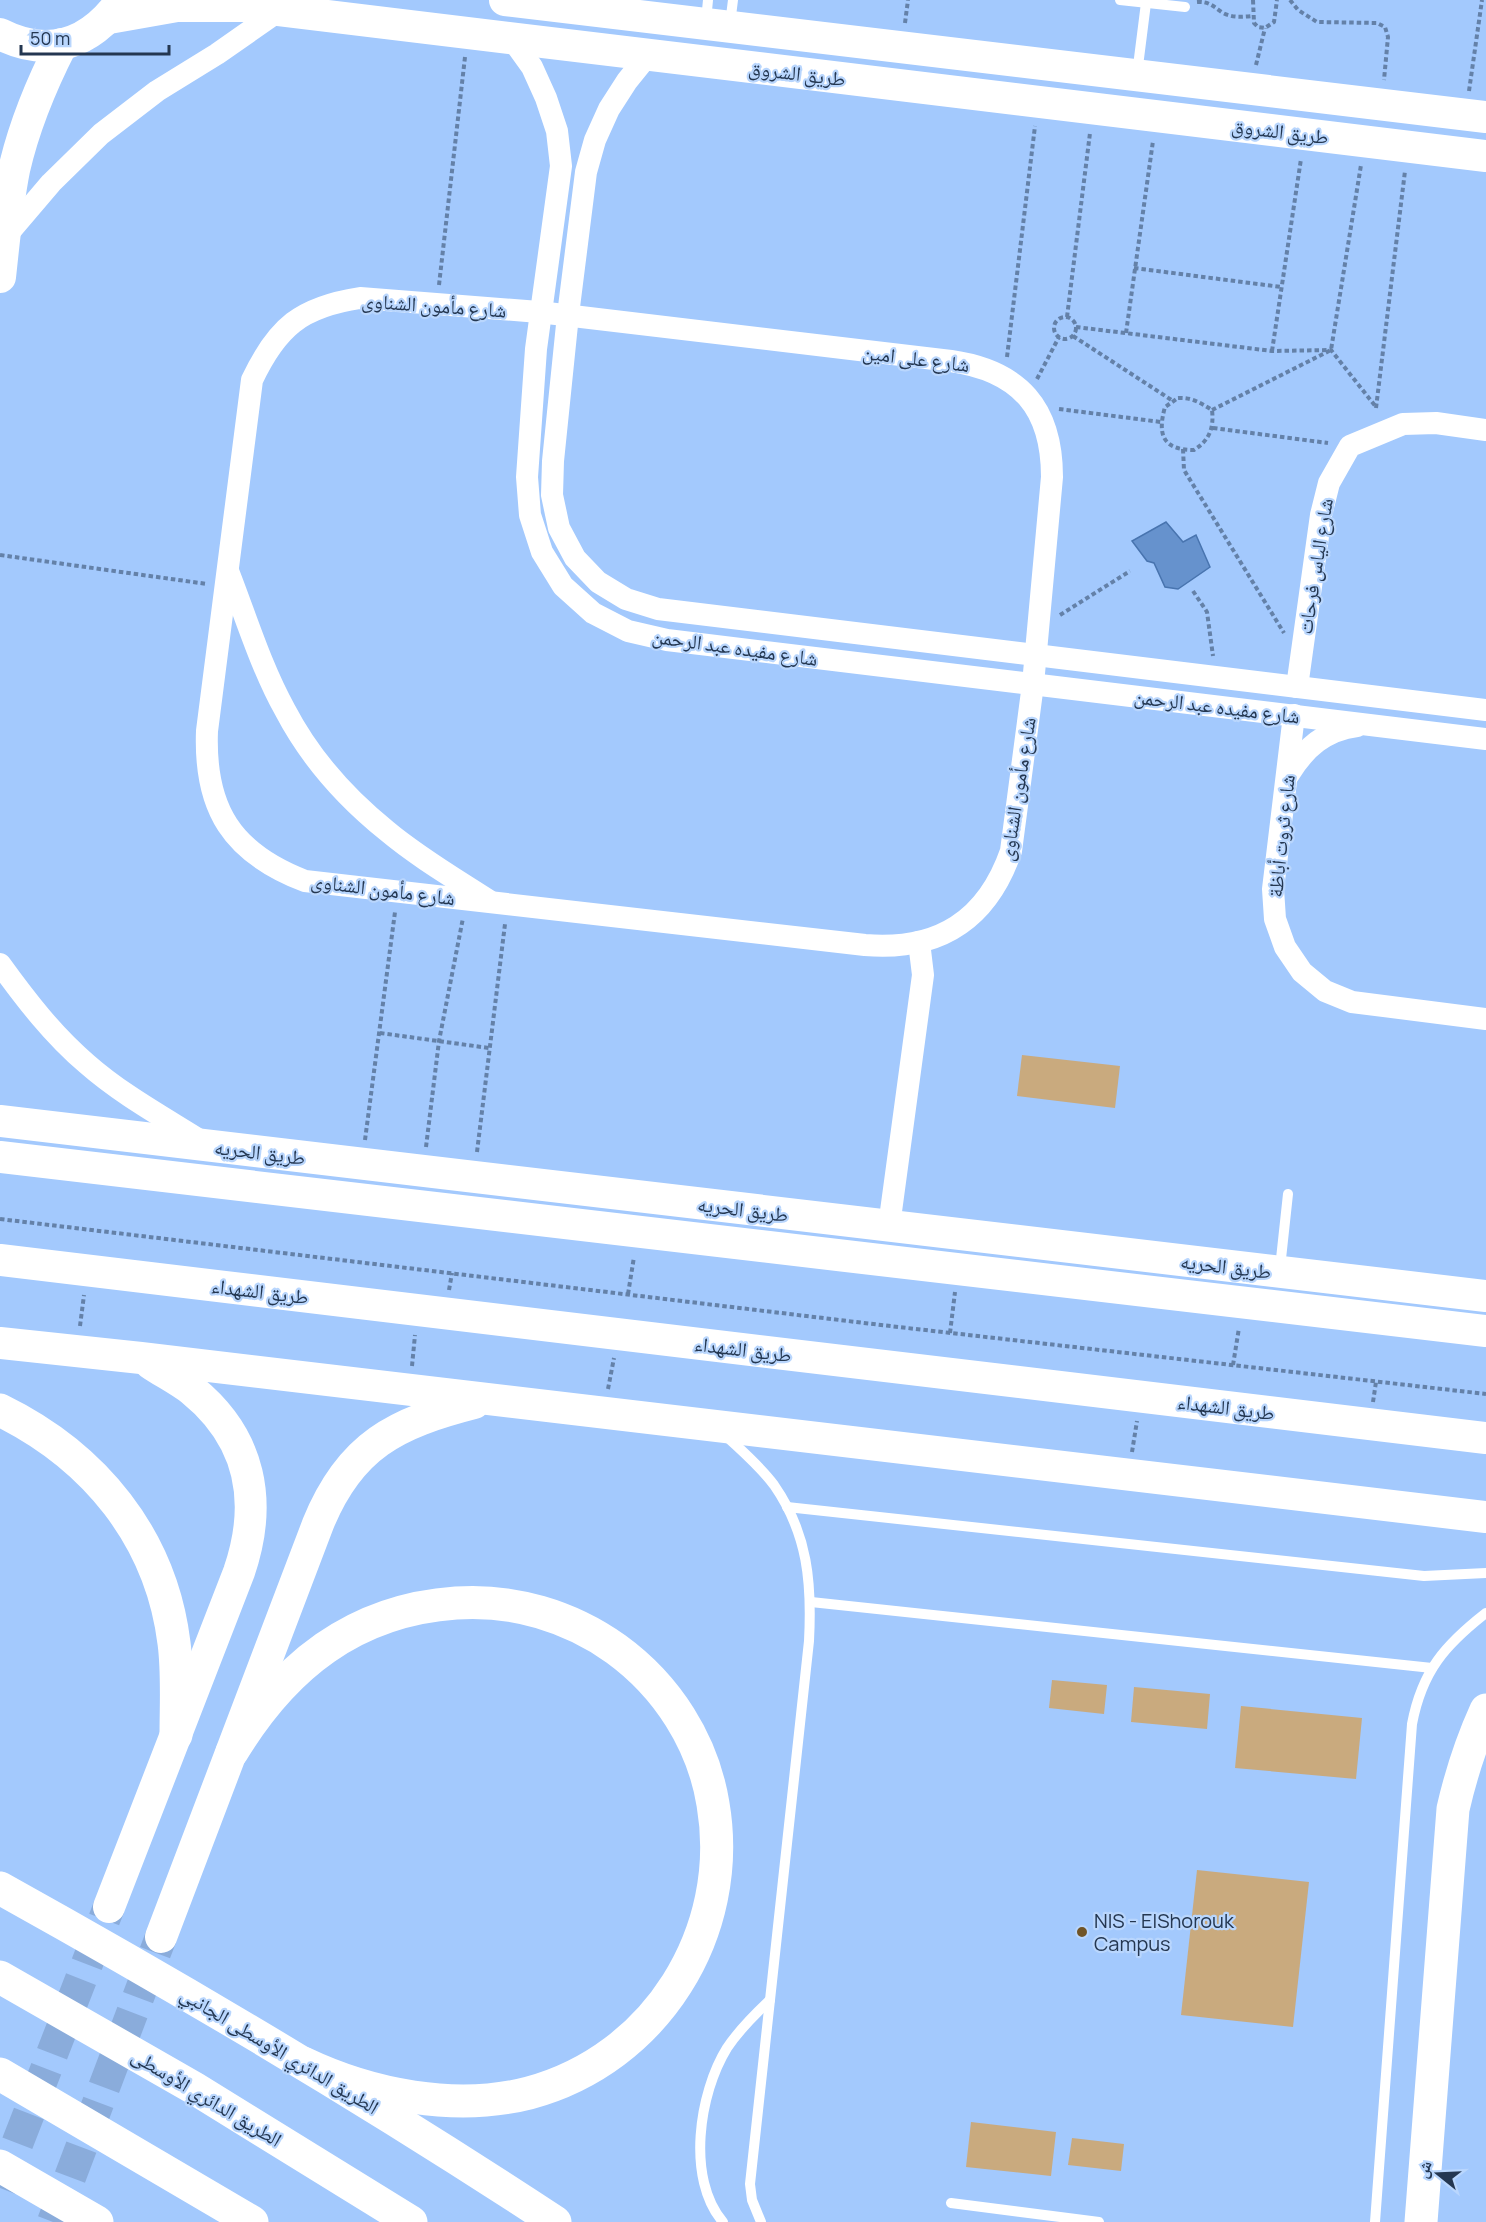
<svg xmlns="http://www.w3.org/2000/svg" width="1486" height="2222" font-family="Manrope,'Noto Naskh Arabic',sans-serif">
	<rect width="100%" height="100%" fill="#a3c9fd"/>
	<g fill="#c9aa7e">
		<polygon points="1022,1055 1120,1066 1115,1108 1017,1096"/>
		<polygon points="1052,1680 1107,1685 1104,1714 1049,1708"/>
		<polygon points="1134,1687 1210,1694 1207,1729 1131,1722"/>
		<polygon points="1241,1706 1362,1718 1356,1779 1235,1768"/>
		<polygon points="1197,1870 1309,1882 1293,2027 1181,2015"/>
		<polygon points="971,2122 1056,2132 1051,2176 966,2167"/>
		<polygon points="1072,2138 1124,2144 1121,2171 1068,2165"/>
	</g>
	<polygon fill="#6692cd" stroke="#4874af" stroke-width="1.5" points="1166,522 1183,542 1196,535 1210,567 1178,589 1165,587 1154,563 1147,561 1132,541"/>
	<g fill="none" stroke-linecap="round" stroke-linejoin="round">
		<g stroke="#8aacdb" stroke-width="32" stroke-dasharray="32 16" stroke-linecap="butt">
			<polyline points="0,2188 109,1907"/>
			<polyline points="53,2222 161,1937"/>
		</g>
		<g stroke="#6481a8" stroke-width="4" stroke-dasharray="4.5 3" stroke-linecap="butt">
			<polyline points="1253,0 1254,23 1258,27 1265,28 1274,22 1277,0"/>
			<polyline points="1290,0 1298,10 1317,22 1377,23 1385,27 1388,37 1384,80"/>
			<path d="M1197,2C1209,1 1214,7 1223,13C1233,18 1242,17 1252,16"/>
			<polyline points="905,23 908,0"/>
			<polyline points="1256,65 1265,28"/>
			<polyline points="1469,91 1482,0"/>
			<polyline points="1134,268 1281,287"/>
			<polyline points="439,285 465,57"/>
			<polyline points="1067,317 1090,133"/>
			<circle cx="1065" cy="328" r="11"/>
			<polyline points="1076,327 1272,351 1331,350 1376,407"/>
			<polyline points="1126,333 1153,141"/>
			<polyline points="1073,336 1173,401"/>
			<polyline points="1272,351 1301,159"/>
			<polyline points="1007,357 1035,126"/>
			<polyline points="1037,379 1059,337"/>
			<path d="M1178,398C1191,397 1201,403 1212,410C1214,427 1210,440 1194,450C1163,450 1157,435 1165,407Z"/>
			<polyline points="1376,408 1405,171"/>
			<polyline points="1059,409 1161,422"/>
			<polyline points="1212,410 1331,350 1361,165"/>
			<polyline points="1213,428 1328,443"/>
			<polyline points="1183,449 1184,470 1284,633"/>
			<polyline points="0,555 207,584"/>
			<polyline points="1193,591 1207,612 1213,656"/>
			<polyline points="1060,615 1130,571"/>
			<polyline points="380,1033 489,1048"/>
			<polyline points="365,1140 395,912"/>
			<polyline points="426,1147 439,1041 463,918"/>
			<polyline points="477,1152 505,924"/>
			<polyline points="0,1219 881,1325 1486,1394"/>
			<polyline points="449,1290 452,1273"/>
			<polyline points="628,1294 634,1257"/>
			<polyline points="80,1326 84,1295"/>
			<polyline points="950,1333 955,1292"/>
			<polyline points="1233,1365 1239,1328"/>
			<polyline points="412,1366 415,1335"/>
			<polyline points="608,1389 614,1358"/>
			<polyline points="1373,1402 1376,1382"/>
			<polyline points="1132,1452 1137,1421"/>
		</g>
		<g stroke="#fff" stroke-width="10">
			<polyline points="1120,0 1185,7"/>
			<polyline points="706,21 708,0"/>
			<polyline points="730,24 733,0"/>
			<polyline points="1137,74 1146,3"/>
			<polyline points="1280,1268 1288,1194"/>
			<path d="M725,1435C742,1451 760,1466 774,1485C808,1534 812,1583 809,1641L750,2184L752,2200L761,2222"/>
			<polyline points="787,1507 1424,1576 1486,1573"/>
			<polyline points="811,1602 1432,1668"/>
			<polyline points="951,2203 1099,2222"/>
			<path d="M723,2222C686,2179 699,2093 727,2048C739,2030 754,2015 770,2000"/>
			<path d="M1375,2222L1412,1724C1422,1671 1445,1645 1486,1613"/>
		</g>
		<g stroke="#fff" stroke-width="22">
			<polyline points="511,38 532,67 546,98 557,131 561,166 536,349 527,477 530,515 542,552 563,586 593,613 628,631 667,640 1486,739"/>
			<polyline points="648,55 627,81 609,109 595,140 586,172 568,315 553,461 552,495 559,528 575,558 598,582 626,599 658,609 1486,710"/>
			<polyline points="5,237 51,183 101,134 157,91 217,54 280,10"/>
			<path d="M360,298L539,312L951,361C1020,371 1052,408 1052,477L1033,684L1011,851C987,920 939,951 865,945L305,881C232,853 204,809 207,731L252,380C277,327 301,307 360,298Z"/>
			<path d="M228,571C246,617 261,667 285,710C309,756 346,798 387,831C418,857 454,878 488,900"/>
			<polyline points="1297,687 1321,515 1329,483 1350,446 1403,424 1436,423 1486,430"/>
			<polyline points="1294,715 1273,889 1275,919 1285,947 1302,972 1325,991 1352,1002 1486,1019"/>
			<path d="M1289,774C1305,748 1325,730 1357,726"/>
			<path d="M0,964C26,1000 53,1035 87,1064C121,1094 163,1117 201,1141"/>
			<polyline points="889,1226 923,975 919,942"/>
		</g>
		<g stroke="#fff" stroke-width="32">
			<polyline points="505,0 1486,117"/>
			<polyline points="109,18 177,6 245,6 1486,156"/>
			<path d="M0,34C49,59 91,43 121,1"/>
			<path d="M0,277C4,241 7,205 14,170C24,126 41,85 62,44"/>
			<polyline points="0,1121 1486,1296"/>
			<polyline points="0,1157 1486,1331"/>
			<polyline points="0,1260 1486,1438"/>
			<polyline points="0,1343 141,1358 1486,1517"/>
			<path d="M109,1907L239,1572C263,1502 251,1438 192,1390C179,1380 163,1372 150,1363"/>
			<path d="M161,1937L318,1524C350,1445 396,1423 474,1403"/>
		</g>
		<g stroke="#fff" stroke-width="33">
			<path d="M0,1410C94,1456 161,1537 174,1643C178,1673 176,1704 176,1735"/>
			<path d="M232,1752C284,1666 354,1610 456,1603C513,1599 570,1616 616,1649C667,1686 703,1742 713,1804C735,1932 656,2059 529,2093C455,2112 370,2095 303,2063"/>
			<path d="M0,1888C189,1993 374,2103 555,2222"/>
			<polyline points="0,1977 194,2088 411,2222"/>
			<polyline points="0,2074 252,2222"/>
			<polyline points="0,2166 97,2222"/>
			<path d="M1421,2222L1453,1809C1461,1774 1471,1743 1486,1710"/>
		</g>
	</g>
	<circle fill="#705427" stroke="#b9d6fd" stroke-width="2" cx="1082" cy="1932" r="6"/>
	<g text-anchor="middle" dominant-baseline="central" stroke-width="4.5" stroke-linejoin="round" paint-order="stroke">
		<g font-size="20" fill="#243751" stroke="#b9d6fd">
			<text transform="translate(797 73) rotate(7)">طريق الشروق</text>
			<text transform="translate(1280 131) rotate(7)">طريق الشروق</text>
			<text transform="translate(434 305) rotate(4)">شارع مأمون الشناوى</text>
			<text transform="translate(916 358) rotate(7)">شارع على امين</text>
			<text transform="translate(1315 566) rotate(-81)">شارع الياس فرحات</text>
			<text transform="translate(735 647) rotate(8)">شارع مفيده عبد الرحمن</text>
			<text transform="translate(1217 706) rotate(7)">شارع مفيده عبد الرحمن</text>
			<text transform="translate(1017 789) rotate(-81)">شارع مأمون الشناوى</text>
			<text transform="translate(1281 836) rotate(-84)">شارع ثروت أباظة</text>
			<text transform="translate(383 889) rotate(7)">شارع مأمون الشناوى</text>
			<text transform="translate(260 1152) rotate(7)">طريق الحريه</text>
			<text transform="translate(743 1209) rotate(7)">طريق الحريه</text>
			<text transform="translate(1226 1266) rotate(7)">طريق الحريه</text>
			<text transform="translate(260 1291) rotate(7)">طريق الشهداء</text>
			<text transform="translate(743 1349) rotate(7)">طريق الشهداء</text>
			<text transform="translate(1226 1407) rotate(7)">طريق الشهداء</text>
			<text transform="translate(280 2050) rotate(31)">الطريق الدائري الأوسطى الجانبي</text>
			<text transform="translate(207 2097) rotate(31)">الطريق الدائري الأوسطى</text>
		</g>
		<g font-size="20" fill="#243751" stroke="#b9d6fd" text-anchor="start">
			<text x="1094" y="1920">NIS - ElShorouk<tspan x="1094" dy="23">Campus</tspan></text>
		</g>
	</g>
	<g transform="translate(1438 2174) rotate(288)" stroke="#b9d6fd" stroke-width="4.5" paint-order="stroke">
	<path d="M0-4.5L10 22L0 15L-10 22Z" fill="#243751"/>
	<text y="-9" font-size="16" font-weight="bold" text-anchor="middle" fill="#243751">ش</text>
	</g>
	<path d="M21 45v9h148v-9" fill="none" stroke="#243751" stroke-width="3"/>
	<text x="30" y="45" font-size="18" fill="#243751" stroke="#b9d6fd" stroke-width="4.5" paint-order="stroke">50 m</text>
</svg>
